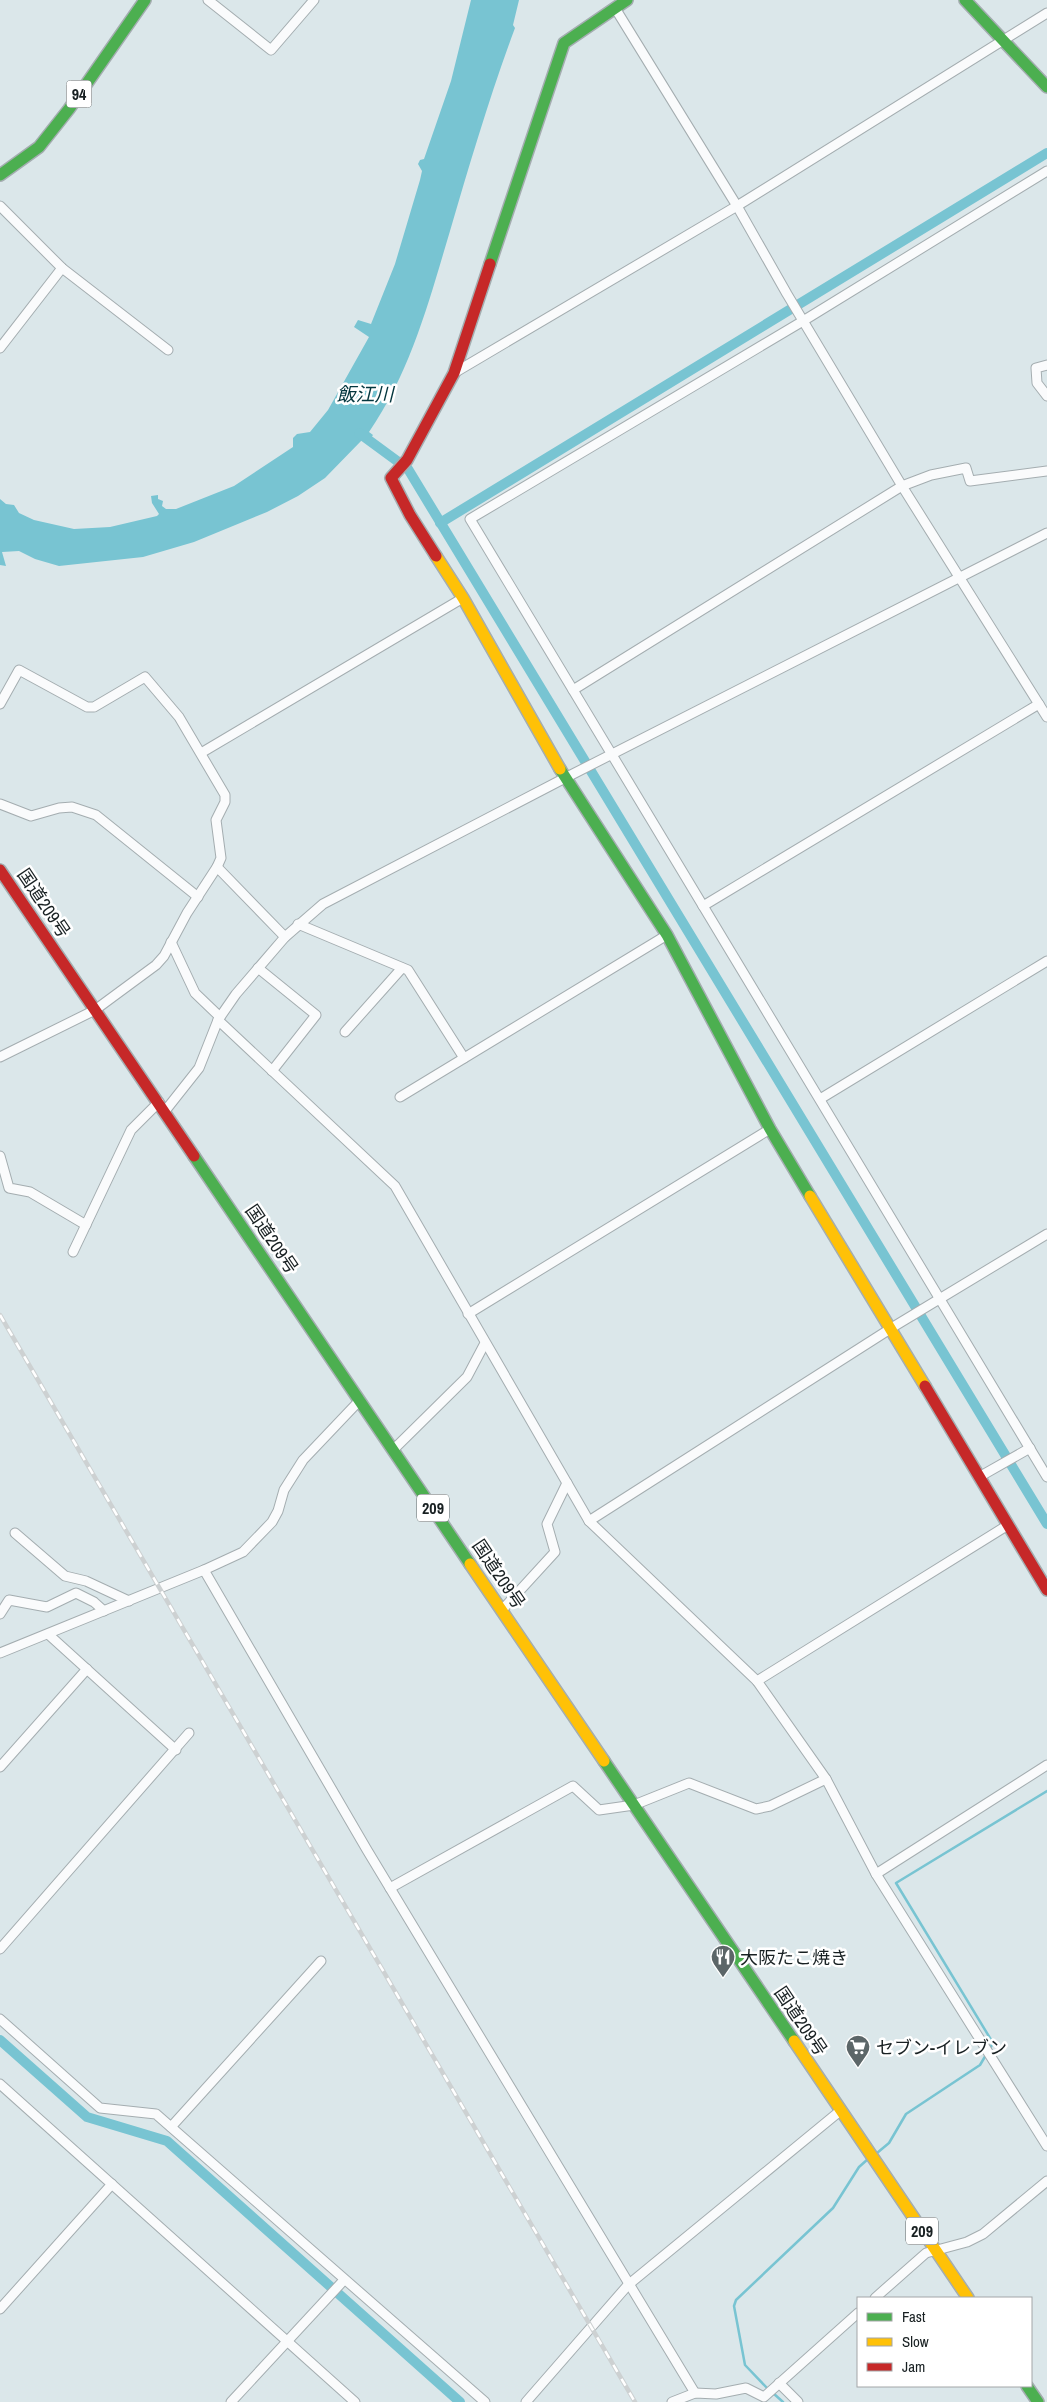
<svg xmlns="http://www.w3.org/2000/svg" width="1047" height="2402" font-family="'Archivo Narrow','Noto Sans JP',sans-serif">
	<rect width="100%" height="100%" fill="#dbe7ea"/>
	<path fill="#78c4d2" d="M471,0H519L513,25L515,28C490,95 470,163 450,231C429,301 411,371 369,432L373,435L368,442L362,440L325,478L298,496L267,512L194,542L143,557L59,566L35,559L19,551L2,552L6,566L0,565V499L6,504L14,505L19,513L34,520L74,529L110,527L157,516L159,514L152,503L151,496L158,495V499L163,501L162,506L166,509H176L234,486L293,447V438L297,434L310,432L328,410L369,337L354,327L358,320L371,324L395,264L420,180L422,171L418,164L420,160L424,159L451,81Z"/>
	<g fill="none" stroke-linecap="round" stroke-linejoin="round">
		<g stroke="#78c4d2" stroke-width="2.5">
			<polyline points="877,2153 889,2143 906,2114 980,2065 993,2043 896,1883 1047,1791"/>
			<polyline points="768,2389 745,2365 734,2306 736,2300 833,2208 859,2167 868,2159"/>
			<polyline points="773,2393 783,2402"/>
		</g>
		<g stroke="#78c4d2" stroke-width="10">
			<polyline points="359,433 408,469 1047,1524"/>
			<polyline points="440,523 1047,153"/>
			<polyline points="0,2040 87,2117 167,2141 460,2402"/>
		</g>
		<defs>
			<g id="street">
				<polyline points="208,0 271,50 314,0"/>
				<polyline points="615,8 737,206 787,294 902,486 1047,717"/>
				<polyline points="1047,171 803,321 470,519 1047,1477"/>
				<polyline points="0,206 62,268 168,350"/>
				<polyline points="0,348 62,268"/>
				<polyline points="1047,365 1036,368 1037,383 1047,396"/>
				<polyline points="454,373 737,206 1047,13"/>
				<polyline points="573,690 902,486 931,475 966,468 970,481 1047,471"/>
				<polyline points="0,704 19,670 87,707 94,707 145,677 179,717 225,795 225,802 216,820 221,858 217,867 187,913 164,956 156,965 95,1010 0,1057"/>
				<polyline points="201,753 463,598"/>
				<polyline points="0,804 31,816 59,808 72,807 96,815 198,897"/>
				<polyline points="217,867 285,937"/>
				<polyline points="703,906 1039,704"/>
				<polyline points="298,924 408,970 464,1058"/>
				<polyline points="171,942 195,993 220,1017"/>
				<polyline points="258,968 316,1015 272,1071"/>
				<polyline points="218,1020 395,1186 589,1521 757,1681 826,1779 876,1874 1047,2146"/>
				<polyline points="345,1032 402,968"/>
				<polyline points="400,1097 667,935"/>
				<polyline points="820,1099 1047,961"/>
				<polyline points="165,1111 199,1068 218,1020 236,994 285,937 323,904 565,778 1047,533"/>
				<polyline points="0,1156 9,1188 30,1192 86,1225"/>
				<polyline points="73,1252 131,1130 159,1102"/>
				<polyline points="468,1314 770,1129"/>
				<polyline points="893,1327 1047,1234"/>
				<polyline points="394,1449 467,1377 485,1343"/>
				<polyline points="979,1477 1030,1448"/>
				<polyline points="589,1521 890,1329"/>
				<polyline points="15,1533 65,1576 86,1581 129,1601"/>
				<polyline points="204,1570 367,1850 695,2393"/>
				<polyline points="502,1610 555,1552 547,1524 567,1483"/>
				<polyline points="0,1614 9,1600 47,1607 76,1593 94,1602 104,1611"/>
				<polyline points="48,1634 176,1750"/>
				<polyline points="0,1653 204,1570 243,1552 272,1522 278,1511 284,1490 303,1460 360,1400"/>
				<polyline points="757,1681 1008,1525"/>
				<polyline points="0,1767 87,1669"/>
				<polyline points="876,1874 1047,1765"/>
				<polyline points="390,1888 573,1786 599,1810 634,1805 689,1783 756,1809 770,1806 826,1779"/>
				<polyline points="0,1949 189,1733"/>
				<polyline points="0,2019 100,2108 156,2114 485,2402"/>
				<polyline points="0,2084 355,2402"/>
				<polyline points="171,2127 321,1961"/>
				<polyline points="875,2298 926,2253 967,2242 983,2234 1047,2181"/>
				<polyline points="0,2309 112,2184"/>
				<polyline points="779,2383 798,2402"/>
				<polyline points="231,2402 344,2280"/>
				<polyline points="526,2402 628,2285 840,2111"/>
				<polyline points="672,2402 695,2393 716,2394 746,2388 764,2397 858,2313"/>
			</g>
			<g id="fast">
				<polyline points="965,0 1047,87"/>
				<polyline points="0,175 39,147 69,109 145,0"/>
				<polyline points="490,264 564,43 627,0"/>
				<polyline points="560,769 667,935 770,1129 810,1196"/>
				<polyline points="194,1156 470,1564"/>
				<polyline points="604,1761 794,2041"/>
				<polyline points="1027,2386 1038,2402"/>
			</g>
			<g id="slow">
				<polyline points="436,556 463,598 560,769"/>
				<polyline points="810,1196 925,1386"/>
				<polyline points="470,1564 604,1761"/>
				<polyline points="794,2041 968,2298"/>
			</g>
			<g id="jam">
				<polyline points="436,556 410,515 391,478 407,460 454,373 490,264"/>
				<polyline points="0,870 194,1156"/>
				<polyline points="925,1386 1047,1590"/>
			</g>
		</defs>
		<use href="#street" stroke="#a4adb0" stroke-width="11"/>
		<use href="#fast" stroke="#a4adb0" stroke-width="14"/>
		<use href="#slow" stroke="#a4adb0" stroke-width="14"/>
		<use href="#jam" stroke="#a4adb0" stroke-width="14"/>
		<use href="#street" stroke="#fafbfc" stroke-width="9"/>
		<use href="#fast" stroke="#4caf50" stroke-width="11"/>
		<use href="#slow" stroke="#ffc107" stroke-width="11"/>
		<use href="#jam" stroke="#c62828" stroke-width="11"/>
		<defs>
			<polyline id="rail" points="0,1315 635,2402"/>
		</defs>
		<use href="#rail" stroke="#cdd1d2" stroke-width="4.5"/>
		<use href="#rail" stroke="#fff" stroke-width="2.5" stroke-dasharray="8" stroke-linecap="butt"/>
	</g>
	<defs>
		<symbol id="restaurant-pin" viewBox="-11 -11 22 30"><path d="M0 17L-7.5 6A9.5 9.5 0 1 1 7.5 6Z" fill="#5c6668" stroke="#fff"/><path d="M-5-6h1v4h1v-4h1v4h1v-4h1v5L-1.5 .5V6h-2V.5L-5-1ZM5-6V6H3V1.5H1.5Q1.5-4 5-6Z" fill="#fff"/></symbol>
		<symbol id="supermarket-pin" viewBox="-11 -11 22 30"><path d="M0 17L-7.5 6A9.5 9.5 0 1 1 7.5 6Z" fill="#5c6668" stroke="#fff"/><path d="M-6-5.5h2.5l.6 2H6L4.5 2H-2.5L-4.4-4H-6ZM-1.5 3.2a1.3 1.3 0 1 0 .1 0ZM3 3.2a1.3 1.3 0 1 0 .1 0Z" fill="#fff"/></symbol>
	</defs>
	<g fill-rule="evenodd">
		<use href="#restaurant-pin" x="709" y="1943" width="28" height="38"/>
		<use href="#supermarket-pin" x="844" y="2033" width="28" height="38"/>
	</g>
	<g text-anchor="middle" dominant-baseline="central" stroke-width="5" stroke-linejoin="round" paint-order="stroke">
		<g fill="#fff" stroke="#5d6364" stroke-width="1">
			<rect x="66.5" y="80.5" width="25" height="27" rx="4"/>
			<rect x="417" y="1494.5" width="32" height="27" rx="4"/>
			<rect x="906" y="2217.5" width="32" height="27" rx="4"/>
		</g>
		<g font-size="16" font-weight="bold" fill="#182022">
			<text x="79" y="94">94</text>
			<text x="433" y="1508">209</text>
			<text x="922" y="2231">209</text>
		</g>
		<g font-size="18" fill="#182022" stroke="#fff">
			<text transform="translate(44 903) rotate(56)">国道209号</text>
			<text transform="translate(272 1239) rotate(56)">国道209号</text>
			<text transform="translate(499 1574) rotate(56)">国道209号</text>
			<text transform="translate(801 2021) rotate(56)">国道209号</text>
		</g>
		<g font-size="18" fill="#182022" stroke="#fff" text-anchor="start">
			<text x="740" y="1957">大阪たこ焼き</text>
			<text x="876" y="2047">セブン-イレブン</text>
		</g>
		<g font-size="19" font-style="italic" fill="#03363e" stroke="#fff">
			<text x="365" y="394">飯江川</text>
		</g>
	</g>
	<rect x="857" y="2297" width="175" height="90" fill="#ffffff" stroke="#a3a6a7"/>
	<rect x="867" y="2313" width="25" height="8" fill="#4caf50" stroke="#a3a6a7"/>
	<text x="902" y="2322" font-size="15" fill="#182022">Fast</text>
	<rect x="867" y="2338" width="25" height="8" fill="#ffc107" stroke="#a3a6a7"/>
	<text x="902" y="2347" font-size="15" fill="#182022">Slow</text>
	<rect x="867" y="2363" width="25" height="8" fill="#c62828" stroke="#a3a6a7"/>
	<text x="902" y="2372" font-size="15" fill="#182022">Jam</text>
</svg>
